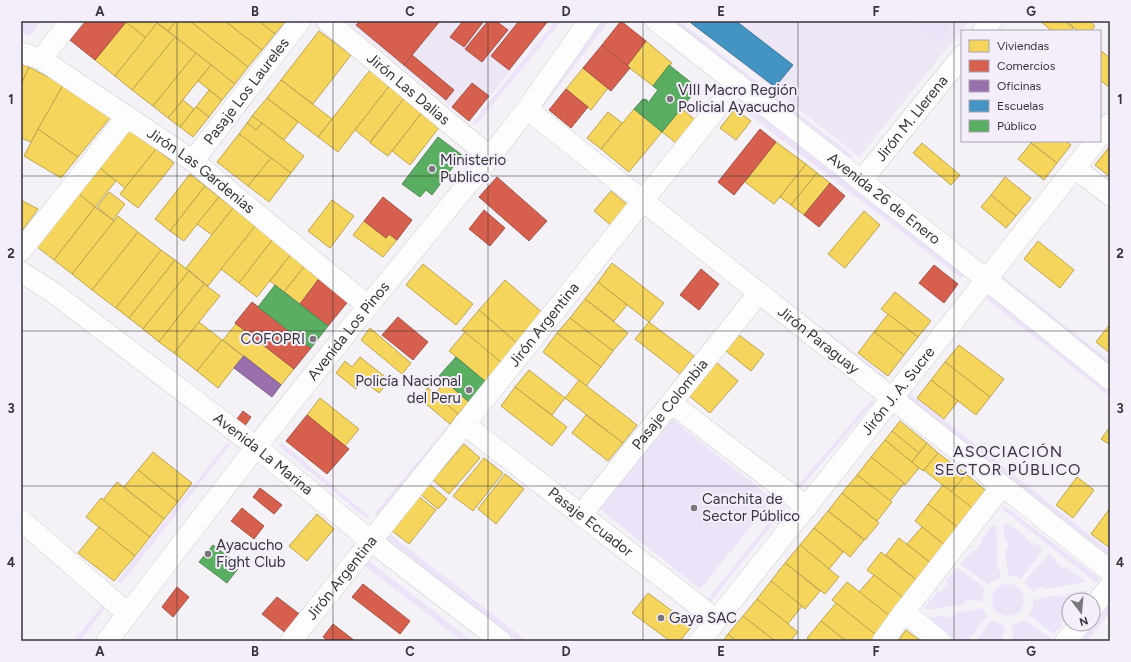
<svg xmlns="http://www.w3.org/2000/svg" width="1131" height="662" font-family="Figtree,sans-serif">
	<rect width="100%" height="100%" fill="#f4f1f7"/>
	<g fill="#ede6f4">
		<polygon points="347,21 550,21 469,122"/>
		<polygon points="689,21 969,21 859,157"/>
	</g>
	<g fill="#ede3f8">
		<polygon points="21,21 41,21 29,36 21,33"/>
		<polygon points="555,21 561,21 475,126 472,123"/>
		<polygon points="603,21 609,21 542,108 538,105"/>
		<polygon points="667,21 679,21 852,155 848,160"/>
		<polygon points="910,21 957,21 938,44"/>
		<polygon points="743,102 965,274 961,278 739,107"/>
		<polygon points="659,202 886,377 884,379 657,204"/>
		<polygon points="631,206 378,516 375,513"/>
		<polygon points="1002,276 1110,361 1110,365 1000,279"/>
		<polygon points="988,293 1110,390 1110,397 985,298"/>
		<polygon points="910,393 1110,551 1110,557 907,397"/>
		<polygon points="872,399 874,402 799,490 796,488"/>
		<polygon points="668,416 773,499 700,589 596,506"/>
		<polygon points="227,443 230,445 121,584 117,581"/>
		<polygon points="282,443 369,516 367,519 279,446"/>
		<polygon points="783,505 786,508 710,602 707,600"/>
		<polygon points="1005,506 1100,579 1097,583 1002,509"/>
		<polygon points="1007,523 1026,537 1025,539 1033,545 1035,543 1043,549 1021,579 1017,577 1008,575 1005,550 1008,549 1007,541 1005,541 1003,526"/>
		<polygon points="993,525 996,526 998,557 996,557 997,569 1000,570 1000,577 988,584 960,564 973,550 975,551 983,541 981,540"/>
		<polygon points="390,534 527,641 517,641 386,538"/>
		<polygon points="1049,554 1056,560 1055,562 1063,569 1066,567 1086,582 1046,589 1045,586 1037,588 1037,591 1032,591 1024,582"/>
		<polygon points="369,561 472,641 462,641 365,566"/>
		<polygon points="957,568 985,588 982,601 976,602 975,599 964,601 964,604 927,610 924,608 938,591 940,593 949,583 946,581"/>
		<circle cx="1008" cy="600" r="16"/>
		<polygon points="1087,590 1086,596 1082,600 1069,600 1069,616 1065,616 1060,624 1062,625 1054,634 1029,615 1033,607 1033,600 1059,595 1060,597 1066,596 1066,594"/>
		<polygon points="1110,604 1110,612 1087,641 1080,641"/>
		<polygon points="102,605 105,608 80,641 74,641"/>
		<polygon points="983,608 987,616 967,641 953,641 954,638 947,633 945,635 928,618 946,615 947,618 954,616 955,613"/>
		<polygon points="991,620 1004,626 1005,634 1002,634 1003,641 976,641"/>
		<polygon points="1025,620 1051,638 1049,641 1013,641 1012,626"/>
	</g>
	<g fill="#f6d55c" stroke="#bda552">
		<polygon points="124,21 155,21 157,23 146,38"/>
		<polygon points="155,21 176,21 168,31"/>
		<polygon points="176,21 190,21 248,67 235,84 168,31"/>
		<polygon points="190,21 225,21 262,50 248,67"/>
		<polygon points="225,21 259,21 275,34 262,50"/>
		<polygon points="259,21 286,21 275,34"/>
		<polygon points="1040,21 1065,21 1073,28 1071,31 1052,31"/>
		<polygon points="1066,21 1090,21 1095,26 1091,31 1078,31"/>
		<polygon points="126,22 146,38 115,76 95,60"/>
		<polygon points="157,23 175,37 132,90 115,76"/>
		<polygon points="319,31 351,55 313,104 281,80"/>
		<polygon points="175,37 196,53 153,106 132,90"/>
		<polygon points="646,41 672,63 653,86 627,66"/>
		<polygon points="1100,50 1110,58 1110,88 1100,80"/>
		<polygon points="196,53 211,65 168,118 153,106"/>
		<polygon points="21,64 29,67 21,85"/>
		<polygon points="211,65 235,84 222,100 198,81"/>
		<polygon points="29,67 63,85 31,142 21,138 21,85"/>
		<polygon points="583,68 608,88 591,110 566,89"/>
		<polygon points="370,70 390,85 338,152 318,137"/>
		<polygon points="281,80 332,119 318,137 267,98"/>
		<polygon points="63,85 110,118 78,157 38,129"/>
		<polygon points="390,85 405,97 370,142 355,130"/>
		<polygon points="209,90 222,100 209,117 196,107"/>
		<polygon points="405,97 423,111 388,156 370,143"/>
		<polygon points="267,98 298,122 284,140 252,116"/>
		<polygon points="183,100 194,109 180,127 168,118"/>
		<polygon points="196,107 209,117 193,137 180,127"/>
		<polygon points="681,108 699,123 680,146 662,132"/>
		<polygon points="634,109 662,132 629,172 601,149"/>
		<polygon points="735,109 751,121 736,140 720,128"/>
		<polygon points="423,111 441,125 410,165 392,151"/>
		<polygon points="608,112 622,123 601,149 587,138"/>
		<polygon points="252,116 262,123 256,130 247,123"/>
		<polygon points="247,123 256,130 262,123 304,156 291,173 239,134"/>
		<polygon points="125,125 156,149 125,188 95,164"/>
		<polygon points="38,129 78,157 61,178 24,156"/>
		<polygon points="239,134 271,158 248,186 217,162"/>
		<polygon points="1029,141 1066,141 1071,145 1057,163"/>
		<polygon points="776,142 806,164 774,204 745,182"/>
		<polygon points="922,143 960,175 951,185 913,153"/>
		<polygon points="1031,143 1057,163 1044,180 1018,159"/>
		<polygon points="1110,146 1110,177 1095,165"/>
		<polygon points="156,149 174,163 138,208 120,194"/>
		<polygon points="271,158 291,173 269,202 248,186"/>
		<polygon points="95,164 116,181 95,207 74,190"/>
		<polygon points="806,164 817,173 791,205 780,197"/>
		<polygon points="817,173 830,183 804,215 791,205"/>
		<polygon points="190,174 205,186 170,231 155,219"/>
		<polygon points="1005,177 1031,198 1016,216 991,195"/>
		<polygon points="205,186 219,197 184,241 170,231"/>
		<polygon points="74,190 95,207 54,260 32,243"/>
		<polygon points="611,191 629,206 612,226 594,211"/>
		<polygon points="109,192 125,204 113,220 97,207"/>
		<polygon points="991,195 1016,216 1006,228 981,207"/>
		<polygon points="219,197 233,208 212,235 197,224"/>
		<polygon points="21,200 38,209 21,232"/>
		<polygon points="332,200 354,216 330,248 308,231"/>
		<polygon points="95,207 114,221 72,274 54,260"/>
		<polygon points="233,208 256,225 208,286 186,268"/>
		<polygon points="864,211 880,225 845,268 828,254"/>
		<polygon points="118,216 138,232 92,290 72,274"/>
		<polygon points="364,221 386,238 389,234 397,240 383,257 353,235"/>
		<polygon points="256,225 273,239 239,283 221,269"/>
		<polygon points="138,232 161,250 116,308 92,290"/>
		<polygon points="273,239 292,253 257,297 239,283"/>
		<polygon points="1038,241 1074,270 1060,288 1024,259"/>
		<polygon points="161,250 175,260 129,318 116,308"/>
		<polygon points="292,253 306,264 284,292 270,281"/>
		<polygon points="175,260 189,271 143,329 129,318"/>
		<polygon points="612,263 664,303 649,322 598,282"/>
		<polygon points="306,264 321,276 300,304 284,292"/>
		<polygon points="423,264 473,304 456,325 406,285"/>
		<polygon points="189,271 204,284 159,342 143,329"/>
		<polygon points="505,280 544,314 518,344 479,310"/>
		<polygon points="598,282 627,305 614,321 585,299"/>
		<polygon points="204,284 220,296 174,353 159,342"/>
		<polygon points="895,292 931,321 918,337 881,309"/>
		<polygon points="585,299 628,333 613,351 570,318"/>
		<polygon points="479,310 518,344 502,363 462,330"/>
		<polygon points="888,314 918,337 904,355 874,332"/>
		<polygon points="570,318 613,351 601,367 557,333"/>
		<polygon points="199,322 222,340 197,371 174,353"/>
		<polygon points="649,322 694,356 680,374 635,339"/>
		<polygon points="236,324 294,369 281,385 223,340"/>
		<polygon points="1110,324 1110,353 1096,342"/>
		<polygon points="370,328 411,363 402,374 361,340"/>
		<polygon points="465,332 502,363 486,382 449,351"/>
		<polygon points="874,332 904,355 888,376 858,353"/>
		<polygon points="557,333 601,367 586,386 543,352"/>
		<polygon points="739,335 764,354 751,371 726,351"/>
		<polygon points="222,340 243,356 218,388 197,371"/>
		<polygon points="959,345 1004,379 990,397 945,362"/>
		<polygon points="360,357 389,380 379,393 362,380 356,389 336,373 345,361 352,367"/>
		<polygon points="716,362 738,381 710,413 688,395"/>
		<polygon points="945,362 990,397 976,415 931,380"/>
		<polygon points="529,370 565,398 552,415 515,387"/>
		<polygon points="579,380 637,425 623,443 565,398"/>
		<polygon points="931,380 958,401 944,419 917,398"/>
		<polygon points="445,381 469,402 458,414 435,394"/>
		<polygon points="515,387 567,427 552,446 501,406"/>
		<polygon points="428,388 458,414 450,424 419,398"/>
		<polygon points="320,398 359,429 345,446 307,415"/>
		<polygon points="586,415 623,443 608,461 572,433"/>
		<polygon points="900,421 927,443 919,453 892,431"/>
		<polygon points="1110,427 1110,445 1101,439"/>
		<polygon points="892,431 919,453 912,462 885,440"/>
		<polygon points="885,440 919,468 905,485 871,457"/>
		<polygon points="927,443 938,453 923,471 912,462"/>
		<polygon points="464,444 480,458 449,494 433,480"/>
		<polygon points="153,452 192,483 178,502 138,470"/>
		<polygon points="938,453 966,474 951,492 924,470"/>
		<polygon points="871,457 904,483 890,501 857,475"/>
		<polygon points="484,458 503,473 473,511 453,496"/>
		<polygon points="138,470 178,502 164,519 124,487"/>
		<polygon points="505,474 524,489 496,524 478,509"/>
		<polygon points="966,474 990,494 976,511 951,492"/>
		<polygon points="857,475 892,502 877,521 842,493"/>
		<polygon points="1077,477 1094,490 1073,518 1056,505"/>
		<polygon points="117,482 164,519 150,537 103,500"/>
		<polygon points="429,484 447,499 438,509 420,494"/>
		<polygon points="943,485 976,511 961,530 928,504"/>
		<polygon points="842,493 879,523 865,540 828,511"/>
		<polygon points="418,496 436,510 409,544 391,530"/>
		<polygon points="101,498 150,537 135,556 86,517"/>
		<polygon points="928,504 961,530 947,547 915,521"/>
		<polygon points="1110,508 1110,548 1091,534"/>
		<polygon points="828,511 864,540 850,557 814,528"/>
		<polygon points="317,514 334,529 307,561 289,546"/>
		<polygon points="99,527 135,556 114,581 78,553"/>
		<polygon points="922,527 947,547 933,565 907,544"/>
		<polygon points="814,528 843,552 829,569 800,545"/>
		<polygon points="899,538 933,565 919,582 886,555"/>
		<polygon points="800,545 839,577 825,594 785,563"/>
		<polygon points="881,552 919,582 905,599 867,570"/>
		<polygon points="785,563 820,591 805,609 771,581"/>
		<polygon points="874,575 905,599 891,617 859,592"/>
		<polygon points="771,581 802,606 788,624 757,599"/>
		<polygon points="847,582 891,617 876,635 832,600"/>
		<polygon points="648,593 692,626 680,641 670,641 632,613"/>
		<polygon points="757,599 798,632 790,641 775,641 743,616"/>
		<polygon points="836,603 876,635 872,641 846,641 821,621"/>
		<polygon points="743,616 775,641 736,641 728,634"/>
		<polygon points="821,621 846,641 811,641 807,638"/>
		<polygon points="906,630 921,641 898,641"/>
		<polygon points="728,634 736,641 723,641"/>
	</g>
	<g fill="#d6604d" stroke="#a65347">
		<polygon points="86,21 124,21 126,22 95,60 70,40"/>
		<polygon points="360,21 440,21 404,65 356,25"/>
		<polygon points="463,21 484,21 464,47 450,37"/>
		<polygon points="488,21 496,21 508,30 482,62 465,49"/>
		<polygon points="519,21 548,21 509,70 491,56"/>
		<polygon points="621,21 646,41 627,66 602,45"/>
		<polygon points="602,45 630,68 611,91 583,68"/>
		<polygon points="412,55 454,90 446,100 404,65"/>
		<polygon points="472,83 489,96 469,121 452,107"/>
		<polygon points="566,89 588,107 571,128 549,110"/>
		<polygon points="760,129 776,142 734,195 718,182"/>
		<polygon points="497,177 547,221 529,241 479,197"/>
		<polygon points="830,183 845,196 819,227 804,215"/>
		<polygon points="383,197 412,220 397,240 389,234 386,238 364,221"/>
		<polygon points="484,210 505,228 490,246 469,229"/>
		<polygon points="934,265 958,284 944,303 919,283"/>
		<polygon points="701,269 719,284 699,310 680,295"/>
		<polygon points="321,276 350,299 328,326 300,304"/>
		<polygon points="252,302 311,348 294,369 235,323"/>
		<polygon points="398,317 428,342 413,360 382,335"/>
		<polygon points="243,411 251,417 242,430 234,423"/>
		<polygon points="307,415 349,449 327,474 286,441"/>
		<polygon points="260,488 282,505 274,514 253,497"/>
		<polygon points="242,508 264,526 254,539 231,521"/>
		<polygon points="363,584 410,621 400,634 352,597"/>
		<polygon points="177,587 189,597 173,617 162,607"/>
		<polygon points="277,597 302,616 287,634 262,614"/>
		<polygon points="333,624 355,641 328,641 323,637"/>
	</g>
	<polygon fill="#9970ab" stroke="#7c5e89" points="244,356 281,385 272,397 234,368"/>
	<polygon fill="#4393c3" stroke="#3f779a" points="693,21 736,21 793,65 775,87 691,23"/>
	<g fill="#5aae61" stroke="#508a55">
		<polygon points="669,65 698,88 662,132 634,109 643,99 647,100 648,103 658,90 653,86"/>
		<polygon points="438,137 462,155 432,195 426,190 420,197 402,184"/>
		<polygon points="275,285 328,326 311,348 258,307"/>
		<polygon points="456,357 486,382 469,402 439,376"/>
		<polygon points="213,545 240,566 227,583 199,562"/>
	</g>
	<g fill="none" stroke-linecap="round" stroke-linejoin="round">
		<defs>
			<g id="street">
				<path id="s1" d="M327,21L490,157"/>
				<path id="s2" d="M656,21C809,139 960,257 1110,379"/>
				<polyline points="983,31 991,21"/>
				<path id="s3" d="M21,53L41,59L193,161L368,306"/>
				<polyline points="41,59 71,21"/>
				<path id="s4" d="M527,109L1110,571"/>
				<polyline points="1100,137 1110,124"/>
				<path id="s5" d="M193,161L300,21"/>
				<polyline points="1075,168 1110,195"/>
				<path id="s6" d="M862,180L962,56"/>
				<polyline points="21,251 127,117"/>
				<path id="s7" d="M21,272L54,293L256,447L371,541L501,641"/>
				<polyline points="671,403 807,507"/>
				<path id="s8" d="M464,424L717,620"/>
				<path id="s9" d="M581,515L759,293"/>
				<polyline points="21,520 128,614"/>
				<polyline points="1093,607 1110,586"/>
				<polyline points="904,612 940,641"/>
				<path id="s10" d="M107,641L256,447L368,306L490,157L527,109L589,21"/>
				<path id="s11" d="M291,641L737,83"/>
				<path id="s12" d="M700,641L1096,141"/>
				<polyline points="883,641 904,612 1002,486"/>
				<polyline points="1066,641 1080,624"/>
			</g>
		</defs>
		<use href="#street" stroke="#d0ced2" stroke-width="22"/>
		<use href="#street" stroke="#fdfdfe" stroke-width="21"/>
	</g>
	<path fill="none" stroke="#37353a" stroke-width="1" stroke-opacity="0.55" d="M177,21V641M333,21V641M488,21V641M643,21V641M798,21V641M954,21V641M21,176H1110M21,331H1110M21,486H1110"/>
	<g fill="#79777c" stroke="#f4eefa" stroke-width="1.5">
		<circle cx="670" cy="99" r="4"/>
		<circle cx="432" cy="169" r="4"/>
		<circle cx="313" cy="339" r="4"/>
		<circle cx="469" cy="390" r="4"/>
		<circle cx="694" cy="508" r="4"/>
		<circle cx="208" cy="554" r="4"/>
		<circle cx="661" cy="618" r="4"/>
	</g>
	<g text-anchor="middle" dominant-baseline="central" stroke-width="4" stroke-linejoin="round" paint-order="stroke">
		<g font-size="15" fill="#37353a" stroke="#f4eefa">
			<text stroke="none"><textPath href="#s1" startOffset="106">Jirón Las Dalias</textPath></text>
			<text stroke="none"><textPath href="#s5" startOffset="88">Pasaje Los Laureles</textPath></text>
			<text stroke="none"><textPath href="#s6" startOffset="79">Jirón M. Llerena</textPath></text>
			<text stroke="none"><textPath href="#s3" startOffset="216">Jirón Las Gardenias</textPath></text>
			<text stroke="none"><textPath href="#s2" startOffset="289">Avenida 26 de Enero</textPath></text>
			<text stroke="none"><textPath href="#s11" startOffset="405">Jirón Argentina</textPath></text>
			<text stroke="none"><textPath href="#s10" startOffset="393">Avenida Los Pinos</textPath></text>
			<text stroke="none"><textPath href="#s4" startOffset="372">Jirón Paraguay</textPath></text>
			<text stroke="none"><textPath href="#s12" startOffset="319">Jirón J. A. Sucre</textPath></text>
			<text stroke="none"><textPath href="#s9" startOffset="142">Pasaje Colombia</textPath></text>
			<text stroke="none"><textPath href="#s7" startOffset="303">Avenida La Marina</textPath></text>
			<text stroke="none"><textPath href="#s8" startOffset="160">Pasaje Ecuador</textPath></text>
			<text stroke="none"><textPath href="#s11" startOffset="81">Jirón Argentina</textPath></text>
		</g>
		<g font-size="15" fill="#37353a" stroke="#f4eefa" text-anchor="start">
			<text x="678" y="90">VIII Macro Región<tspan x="678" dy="17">Policial Ayacucho</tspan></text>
			<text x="440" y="160">Ministerio<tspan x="440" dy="17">Publico</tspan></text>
			<text x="305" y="339" text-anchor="end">COFOPRI</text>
			<text x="461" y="381" text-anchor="end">Policía Nacional<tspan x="461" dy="17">del Peru</tspan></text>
			<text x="702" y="499">Canchita de<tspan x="702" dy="17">Sector Público</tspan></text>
			<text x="216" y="545">Ayacucho<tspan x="216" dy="17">Fight Club</tspan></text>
			<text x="669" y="618">Gaya SAC</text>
		</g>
		<g font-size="16" letter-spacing="1" fill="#37353a" stroke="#f4eefa">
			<text x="1008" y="451">ASOCIACIÓN<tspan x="1008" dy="18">SECTOR PÚBLICO</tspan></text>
		</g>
	</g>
	<rect width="1131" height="662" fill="none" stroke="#f4eefa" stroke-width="44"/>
	<rect x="961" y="30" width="140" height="112" fill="#f4eefa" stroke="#a8a4ad"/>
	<rect x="969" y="40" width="20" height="12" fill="#f6d55c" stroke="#a8a4ad"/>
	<text x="997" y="50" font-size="12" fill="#37353a">Viviendas</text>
	<rect x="969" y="60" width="20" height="12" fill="#d6604d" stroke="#a8a4ad"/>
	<text x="997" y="70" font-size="12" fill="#37353a">Comercios</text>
	<rect x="969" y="80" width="20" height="12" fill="#9970ab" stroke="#a8a4ad"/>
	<text x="997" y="90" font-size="12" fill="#37353a">Oficinas</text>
	<rect x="969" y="100" width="20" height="12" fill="#4393c3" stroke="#a8a4ad"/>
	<text x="997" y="110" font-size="12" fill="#37353a">Escuelas</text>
	<rect x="969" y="120" width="20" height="12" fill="#5aae61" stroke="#a8a4ad"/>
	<text x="997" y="130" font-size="12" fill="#37353a">Público</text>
	<g transform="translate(1081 612) rotate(164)"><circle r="19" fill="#f4eefa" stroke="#a8a4ad"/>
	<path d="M0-3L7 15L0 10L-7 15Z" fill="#79777c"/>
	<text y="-6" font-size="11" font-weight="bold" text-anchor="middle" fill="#37353a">N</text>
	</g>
	<rect x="22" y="22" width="1087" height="618" fill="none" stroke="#37353a" stroke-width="1.5"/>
	<g font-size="13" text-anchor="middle" font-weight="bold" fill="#37353a">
		<text x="100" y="16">A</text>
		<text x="255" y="16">B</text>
		<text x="410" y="16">C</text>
		<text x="566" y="16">D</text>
		<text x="721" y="16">E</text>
		<text x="876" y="16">F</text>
		<text x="1031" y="16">G</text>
		<text x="11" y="104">1</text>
		<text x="1120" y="104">1</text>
		<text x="11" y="258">2</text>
		<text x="1120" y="258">2</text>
		<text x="11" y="413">3</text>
		<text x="1120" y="413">3</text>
		<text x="11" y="567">4</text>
		<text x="1120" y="567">4</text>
		<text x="100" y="656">A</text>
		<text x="255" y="656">B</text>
		<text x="410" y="656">C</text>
		<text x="566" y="656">D</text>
		<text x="721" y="656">E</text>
		<text x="876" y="656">F</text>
		<text x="1031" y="656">G</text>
	</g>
</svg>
